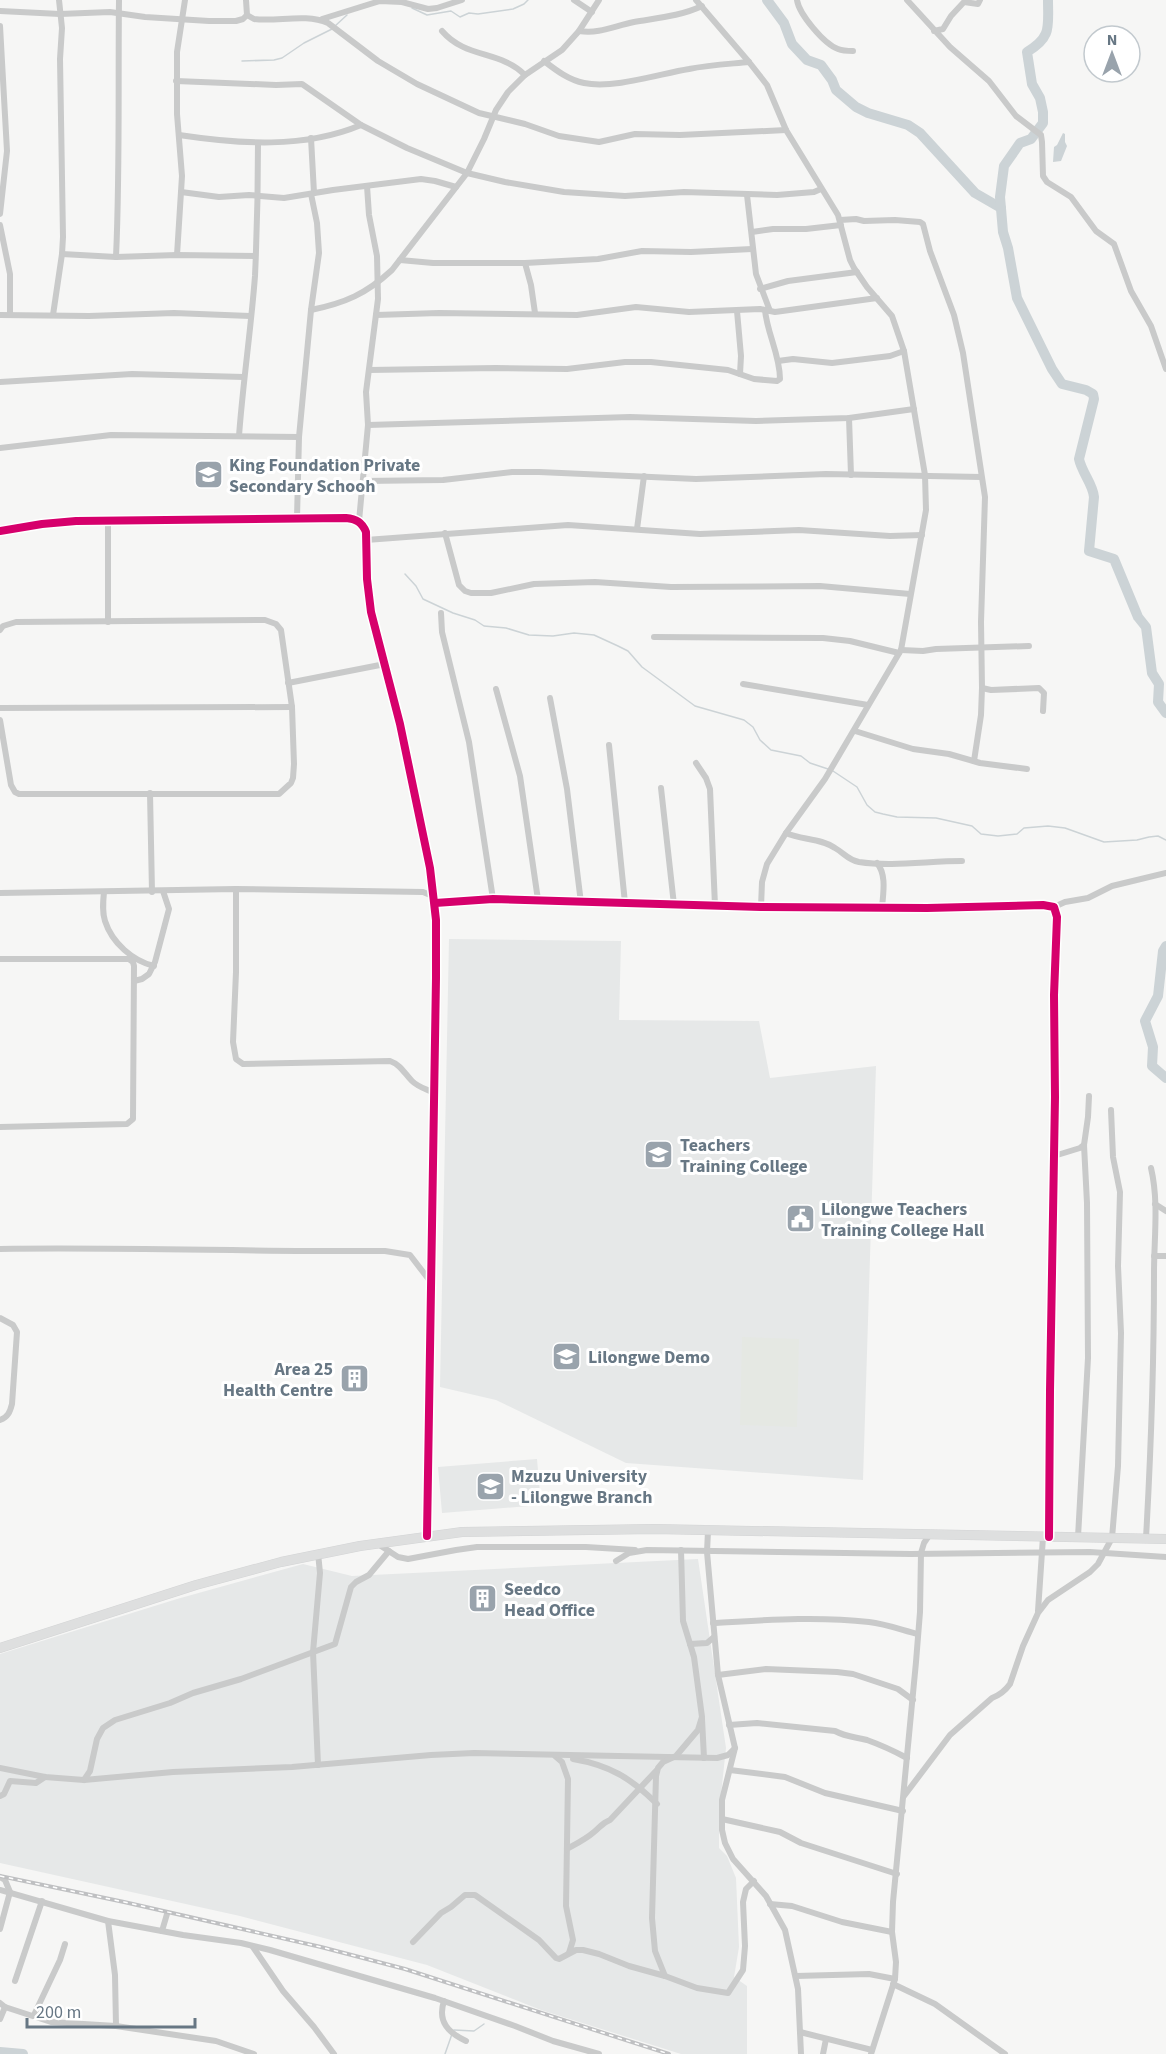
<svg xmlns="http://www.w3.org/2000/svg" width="1166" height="2054" font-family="'Source Sans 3',sans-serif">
	<rect width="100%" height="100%" fill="#f6f6f5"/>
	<g fill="#e6e8e8">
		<polygon points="449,939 621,941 619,1020 759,1021 770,1078 876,1066 863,1480 626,1463 496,1400 440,1387"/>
		<polygon points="537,1459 541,1505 442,1513 438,1467"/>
		<polygon points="698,1559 726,1748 719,1813 719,1848 727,1856 736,1878 739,1947 734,1977 747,1986 747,2054 681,2054 541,2010 427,1965 240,1916 0,1863 0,1654 177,1599 303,1564 352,1576"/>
	</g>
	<polygon fill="#e5e8e3" points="742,1337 799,1339 797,1427 740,1425"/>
	<polygon fill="#ccd3d6" points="1063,133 1065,134 1065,142 1067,146 1061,161 1053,162 1054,147 1057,145"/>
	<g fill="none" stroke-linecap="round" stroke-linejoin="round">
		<g stroke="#ccd3d6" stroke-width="1.5">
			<polyline points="412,8 427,15 451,11 460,17 469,13 478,14 513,9 524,4 528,0"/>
			<polyline points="335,26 347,15"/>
			<polyline points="242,61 274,60 282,58 304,43 332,29"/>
			<polyline points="405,574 416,586 423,599 453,613 475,620 484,626 506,628 529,635 553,636 574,633 594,635 618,646 628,651 642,667 695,706 744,720 753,727 760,740 771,750 801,756 810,763 828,769"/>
			<polyline points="833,771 857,787 867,805 875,812 883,814 897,817 936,818 972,826 981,834 998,836 1017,834 1024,828 1048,826 1065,828 1104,842 1137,840 1149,837 1158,836 1166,840"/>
			<polyline points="454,2030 474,2031 484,2024"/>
			<polyline points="445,2054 452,2034"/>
		</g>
		<g stroke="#ccd3d6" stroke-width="10">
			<polyline points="767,0 784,23 792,44 807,60 821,65 832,80 836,90 856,107 868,113 908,125 920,133 975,193 1001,208"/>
			<path d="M1048,0C1048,27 1052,37 1027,52L1032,84L1040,98L1043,112V123L1031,139L1020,143L1004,166L1000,197L1003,232L1008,248L1017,298L1052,369L1062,384L1086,390L1093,394L1094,399L1079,459C1082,473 1093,484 1094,497L1089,551L1114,559L1138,617L1146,627L1152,673L1159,684L1158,702L1166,713"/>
			<polyline points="1166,946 1163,951 1158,996 1145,1021 1153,1047 1152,1066 1166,1078"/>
			<polyline points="0,2052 23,2054"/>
		</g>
		<defs>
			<polyline id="secondary" points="0,1648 196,1585 281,1562 360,1546 462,1532 654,1529 1166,1539"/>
		</defs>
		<use href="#secondary" stroke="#d3d4d5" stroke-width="10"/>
		<g stroke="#c9caca" stroke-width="6">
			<path d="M246,0L247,15L254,19C278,22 305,13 328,23L378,61L417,84L479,113L525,124L559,136L599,142L635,134L680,135L786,130"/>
			<polyline points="574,0 592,12"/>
			<polyline points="696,0 749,62 767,85 786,130 838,215 850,260 854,268 867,287 892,316 904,351 925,475 926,510 901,650 825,779 786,833 767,864 762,882 761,907"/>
			<path d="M797,0C799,14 824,44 838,49C843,51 848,51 853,51"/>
			<polyline points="907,0 950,47 989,81 1016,116 1041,135 1042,142 1043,176 1047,182 1071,197 1096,231 1114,244 1131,291 1151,326 1166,369"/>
			<polyline points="0,11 60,14 110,12 145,17 209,21 236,21 243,19 247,15"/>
			<polyline points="322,19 380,1 402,2 428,9 437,8 462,0"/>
			<polyline points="0,26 7,151 0,214"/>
			<path d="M442,31C466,59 500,50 525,75"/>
			<path d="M579,31C600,34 614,26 634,22C657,18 681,16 702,6"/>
			<polyline points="934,31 943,29 951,16 964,2 978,4 980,0"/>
			<path d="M544,61C557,71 569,80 584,83C614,89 659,74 689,69C709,65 729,64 749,62"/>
			<polyline points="176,81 276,85 302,84 361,125 407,148 467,173 505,182 564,192 625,196 684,192 777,195 814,192 821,189"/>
			<path d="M179,135C239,144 304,149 361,125"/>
			<polyline points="311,138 314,193"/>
			<polyline points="181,192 219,197 249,195 284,198 333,190 421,179 435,181 456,187"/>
			<polyline points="747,195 756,274 770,311"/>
			<polyline points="840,220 856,219 864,221 895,220 920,222 923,224 930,251 954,315 963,353 985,497 981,622 982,688 981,715 974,761"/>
			<polyline points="0,225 10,274 10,315"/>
			<polyline points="752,232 773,229 806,229 841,225"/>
			<polyline points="62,254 116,257 177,255 255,256"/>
			<polyline points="177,255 182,176 177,114 177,52 185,0"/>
			<path d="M116,257C120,171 118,86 119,0"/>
			<polyline points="400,260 433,263 525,263 598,259 642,251 691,252 752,249"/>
			<polyline points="525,263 531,285 535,313"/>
			<polyline points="760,289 788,281 857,272"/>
			<path d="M311,310C345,303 366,294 392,270L467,173L484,139L496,110L508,92L525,75L562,50L579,31L599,0"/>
			<polyline points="737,311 741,356 740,374"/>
			<polyline points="0,315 89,316 174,313 250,316"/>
			<polyline points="53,315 62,254 63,237 60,59 62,28 59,0"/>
			<polyline points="376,315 439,313 577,315 636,307 689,312 760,309 775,312 877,298"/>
			<polyline points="778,361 793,359 832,363 890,356 904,351"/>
			<path d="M369,370L496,368L567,369L625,362H651L728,370L754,379L777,381L780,379C780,355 767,333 765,310"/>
			<polyline points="0,382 132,374 244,377"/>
			<polyline points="849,418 851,475"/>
			<polyline points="368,425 630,417 756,421 849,418 914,409"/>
			<path d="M239,436C243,382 251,329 255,276C257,232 258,187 258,143"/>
			<polyline points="0,448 111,435 299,437"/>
			<polyline points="363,481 443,480 512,472 539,472 696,479 826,474 981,477"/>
			<polyline points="297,518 299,437 311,310 319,253 317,223 311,194"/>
			<polyline points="108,520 108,622"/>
			<polyline points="359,521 368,425 366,392 378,299 377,256 369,215 367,186"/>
			<polyline points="637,529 644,476"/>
			<path d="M0,531L42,524L76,521L346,518C356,519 362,522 366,532L367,579L371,612L400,724L430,868L436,920V978L427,1536"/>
			<polyline points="445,533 459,585 465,591 471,593 491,593 534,584 595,582 671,587 820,586 910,594"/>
			<polyline points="366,540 568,525 700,534 799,530 890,536 922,535"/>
			<polyline points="441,613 442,632 469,742 493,899"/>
			<polyline points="0,630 3,626 16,622 265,620 276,624 281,630 292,707 294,764 293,778 291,783 279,794 19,794 15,792 11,785 0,720"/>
			<polyline points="654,637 823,638 850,641 899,653"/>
			<polyline points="901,650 923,651 936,649 1029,646"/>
			<polyline points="288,683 385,664"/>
			<polyline points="743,684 868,705"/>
			<polyline points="982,688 991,690 1039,688 1044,693 1043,711"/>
			<polyline points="496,689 520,776 538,900"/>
			<polyline points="550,698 567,789 581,903"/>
			<polyline points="0,708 292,707"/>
			<polyline points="855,731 913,749 949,754 980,763 1027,769"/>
			<polyline points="609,745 625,903"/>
			<polyline points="696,763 706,778 710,789 715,906"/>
			<polyline points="661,788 674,905"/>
			<polyline points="150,793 152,892"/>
			<path d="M786,833C801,840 821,838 835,848C844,853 848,860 859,862C892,867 928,861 962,861"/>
			<path d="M877,863C887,875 883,894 882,908"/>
			<path d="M236,889V972L233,1042L236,1059L243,1064L390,1061C401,1065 404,1073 412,1081C418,1087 426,1089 434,1093"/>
			<path d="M104,892C103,902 102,912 105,921C112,943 133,961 154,966"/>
			<polyline points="0,893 236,889 423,892 435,897"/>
			<polyline points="435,903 493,899 761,907 927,908 1043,905 1054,907 1057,917 1054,995 1055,1097 1050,1391 1049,1537"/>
			<polyline points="1054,907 1065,902 1088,898 1112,886 1166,873"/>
			<polyline points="0,959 129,959 133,962 134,966 133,1119 127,1124 0,1127"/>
			<polyline points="134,981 142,979 149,974 155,962 169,909 163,891"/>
			<polyline points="1054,1156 1080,1148 1084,1145"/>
			<polyline points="1155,1204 1166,1211"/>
			<path d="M0,1249C128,1247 256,1252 385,1251L410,1255L430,1281"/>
			<polyline points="1154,1256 1166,1256"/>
			<path d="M0,1318L13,1325L17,1332L12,1404C10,1412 8,1417 0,1420"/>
			<polyline points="708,1531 707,1552 718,1675 735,1748 722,1800 722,1830 725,1843 733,1859 766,1896 785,1930 798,1989 801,2054"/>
			<polyline points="1078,1537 1088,1358 1087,1203 1084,1145 1088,1117 1089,1096"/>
			<path d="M1146,1538C1151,1450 1154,1362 1154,1273C1154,1238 1159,1202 1151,1168"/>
			<polyline points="378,1544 398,1557 408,1559 456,1550 477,1547 586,1547 635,1550"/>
			<polyline points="616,1561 629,1553 647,1550 911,1554 1090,1552 1166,1557"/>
			<polyline points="1038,1611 1043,1537"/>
			<path d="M713,1623C765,1620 817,1616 869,1622C886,1624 902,1630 918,1634"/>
			<polyline points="690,1644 707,1643 714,1637"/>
			<polyline points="718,1675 766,1669 837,1672 853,1674 898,1689 913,1700"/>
			<polyline points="702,1719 704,1758"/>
			<path d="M729,1725L757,1723L835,1731C846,1737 856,1737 867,1740C881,1745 894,1751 907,1758"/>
			<polyline points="555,1756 562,1762 568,1779 566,1906 573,1940 569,1953"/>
			<path d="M573,1759C609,1765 631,1778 657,1804"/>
			<polyline points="318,1765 313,1652 320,1573 318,1553"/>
			<polyline points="0,1768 45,1777 84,1780 173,1772 292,1767 431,1755 474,1753 717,1758 728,1755 735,1748"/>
			<polyline points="730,1770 785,1777 825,1793 903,1811"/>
			<polyline points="84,1780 90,1771 97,1739 103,1728 115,1720 170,1703 193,1693 241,1679 335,1644 351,1587 356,1582 369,1575 389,1551"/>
			<polyline points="0,1796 4,1794 10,1781 36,1783 45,1777"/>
			<path d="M904,1796L950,1735L992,1698C1000,1695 1005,1691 1010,1684L1023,1646L1038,1613L1048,1600L1090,1572L1098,1564L1112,1538L1118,1466L1121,1333L1118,1266L1120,1192L1113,1157L1111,1110"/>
			<polyline points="722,1819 780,1832 801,1843 897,1874"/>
			<path d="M567,1849C576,1844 586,1839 594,1832C600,1827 602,1823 610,1820L656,1771"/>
			<polyline points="0,1877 5,1880 10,1892 0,1929"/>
			<polyline points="0,1890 108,1921 183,1935 241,1943 270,1950 435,1998 515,2026 553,2041 599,2054"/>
			<polyline points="770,1904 792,1906 842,1922 892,1932"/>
			<polyline points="108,1921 115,1975 116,2026"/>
			<polyline points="162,1931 167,1914"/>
			<polyline points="413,1942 441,1913 451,1907 465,1895 475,1895 539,1940 556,1958 559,1959 576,1950 583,1950 599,1954 629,1966 665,1976 697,1988 728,1993 743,1970 745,1946 743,1902 746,1889 754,1881"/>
			<polyline points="253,1947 283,1991 314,2027 334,2054"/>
			<polyline points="665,1976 655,1951 652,1918 656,1776 658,1768 663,1762 676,1756 698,1730 702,1717 694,1657 683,1621 681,1550"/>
			<polyline points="796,1976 869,1974 895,1979"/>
			<polyline points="15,1981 42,1901"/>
			<polyline points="893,1984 935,2004 1005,2054"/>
			<path d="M444,2001C437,2022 449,2033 466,2041"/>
			<polyline points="0,2003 5,2007 51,2022 116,2026 216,2041 254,2054"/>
			<polyline points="34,2015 60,1960 65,1944"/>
			<polyline points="0,2019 5,2007"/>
			<polyline points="800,2032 872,2050"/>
			<polyline points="823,2054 826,2039"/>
			<polyline points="871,2054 895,1979 896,1962 892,1932 893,1902 916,1662 920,1612 921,1553 924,1543 930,1534"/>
		</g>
		<use href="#secondary" stroke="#dedfdf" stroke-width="9"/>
		<defs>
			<polyline id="rail" points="0,1876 124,1902 321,1947 405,1969 669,2054"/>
		</defs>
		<use href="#rail" stroke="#bfc0c2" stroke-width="4"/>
		<use href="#rail" stroke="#fff" stroke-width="1.5" stroke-dasharray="4.5" stroke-linecap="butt"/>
		<defs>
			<g id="cycleway">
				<path d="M0,531L42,524L76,521L346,518C356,519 362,522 366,532L367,579L371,612L400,724L430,868L436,920V978L427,1536"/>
				<polyline points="435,903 493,899 761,907 927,908 1043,905 1054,907 1057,917 1054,995 1055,1097 1050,1391 1049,1537"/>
			</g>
		</defs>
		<use href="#cycleway" stroke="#fff" stroke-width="11"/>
		<use href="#cycleway" stroke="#d6006c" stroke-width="8"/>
	</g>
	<defs>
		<symbol id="school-square" viewBox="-11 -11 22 22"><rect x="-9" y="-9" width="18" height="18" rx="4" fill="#99a3ac" stroke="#fff"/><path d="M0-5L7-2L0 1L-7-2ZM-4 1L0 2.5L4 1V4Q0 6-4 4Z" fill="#fff"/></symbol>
		<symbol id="university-square" viewBox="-11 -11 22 22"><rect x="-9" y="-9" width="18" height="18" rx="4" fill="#99a3ac" stroke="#fff"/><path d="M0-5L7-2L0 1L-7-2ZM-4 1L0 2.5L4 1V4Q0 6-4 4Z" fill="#fff"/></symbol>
		<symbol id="civic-square" viewBox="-11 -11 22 22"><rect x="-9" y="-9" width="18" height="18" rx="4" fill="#99a3ac" stroke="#fff"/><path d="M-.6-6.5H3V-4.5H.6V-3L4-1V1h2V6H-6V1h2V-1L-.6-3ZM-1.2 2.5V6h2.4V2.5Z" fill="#fff"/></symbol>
		<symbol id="building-square" viewBox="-11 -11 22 22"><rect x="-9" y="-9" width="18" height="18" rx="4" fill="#99a3ac" stroke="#fff"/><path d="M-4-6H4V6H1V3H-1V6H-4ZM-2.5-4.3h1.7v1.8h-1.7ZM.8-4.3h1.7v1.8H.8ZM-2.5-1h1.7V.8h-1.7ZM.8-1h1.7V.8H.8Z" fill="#fff"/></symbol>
	</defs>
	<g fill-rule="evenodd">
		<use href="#school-square" x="192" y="458" width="33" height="33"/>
		<use href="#university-square" x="642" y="1138" width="33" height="33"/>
		<use href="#civic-square" x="784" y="1202" width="33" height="33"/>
		<use href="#school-square" x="550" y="1340" width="33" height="33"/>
		<use href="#building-square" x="338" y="1362" width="33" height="33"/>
		<use href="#university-square" x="474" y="1470" width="33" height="33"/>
		<use href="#building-square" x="466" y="1582" width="33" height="33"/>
	</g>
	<g text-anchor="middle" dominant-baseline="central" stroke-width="6" stroke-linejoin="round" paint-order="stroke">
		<g font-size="18" font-weight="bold" fill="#677784" stroke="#fff" text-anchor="start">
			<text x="229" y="465">King Foundation Private<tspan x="229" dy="21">Secondary Schooh</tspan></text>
			<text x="680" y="1145">Teachers<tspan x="680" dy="21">Training College</tspan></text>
			<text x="821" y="1209">Lilongwe Teachers<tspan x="821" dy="21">Training College Hall</tspan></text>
			<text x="588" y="1357">Lilongwe Demo</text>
			<text x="333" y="1369" text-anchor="end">Area 25<tspan x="333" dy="21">Health Centre</tspan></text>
			<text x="511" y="1476">Mzuzu University<tspan x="511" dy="21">- Lilongwe Branch</tspan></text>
			<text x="504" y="1589">Seedco<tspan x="504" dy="21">Head Office</tspan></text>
		</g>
	</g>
	<g transform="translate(1112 54)"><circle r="28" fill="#ffffff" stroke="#c2c9ce" stroke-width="1.5"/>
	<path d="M0-4.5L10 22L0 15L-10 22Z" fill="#99a3ac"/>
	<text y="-9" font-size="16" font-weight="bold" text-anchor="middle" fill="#677784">N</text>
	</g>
	<path d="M27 2018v9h168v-9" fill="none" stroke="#677784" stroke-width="3"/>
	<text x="36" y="2018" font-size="18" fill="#677784" stroke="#ffffff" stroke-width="4.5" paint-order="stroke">200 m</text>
</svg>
